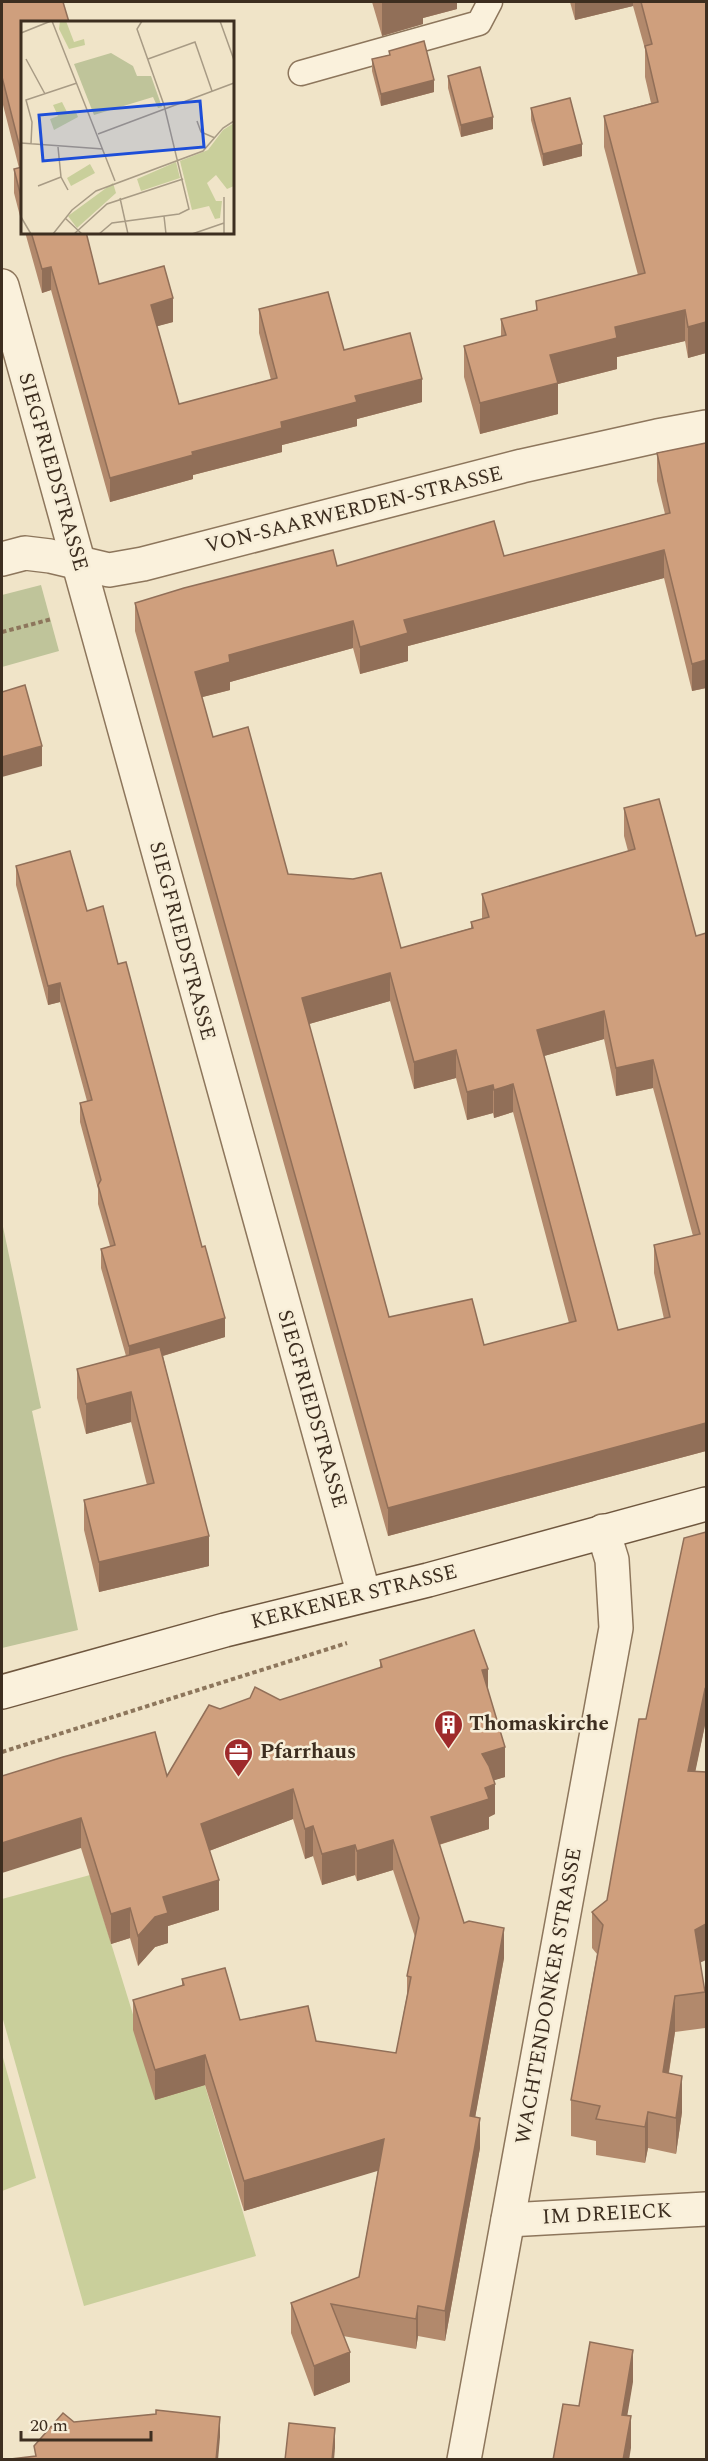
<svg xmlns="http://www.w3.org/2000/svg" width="708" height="2461" font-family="Spectral,serif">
	<rect width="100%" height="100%" fill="#f0e4c8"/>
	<g fill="#c9cf9b">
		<polygon points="90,1875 135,2021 182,2009 256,2256 84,2306 2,2016 2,1899"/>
		<polygon points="2,2054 36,2178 2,2191"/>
	</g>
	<g fill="#bfc49a">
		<polygon points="41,585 59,651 2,667 2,595"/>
		<polygon points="2,1222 41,1408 32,1411 78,1630 2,1648"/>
	</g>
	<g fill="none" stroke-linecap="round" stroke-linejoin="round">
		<defs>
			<polyline id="lane" points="301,73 479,23 490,2"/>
			<g id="street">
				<polyline points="2,286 364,1595"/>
				<polyline points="2,559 25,553 50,556 109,570 143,564 522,466 657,436 706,427"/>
				<polyline points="508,2220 706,2209"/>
				<polyline points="464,2460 616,1628 612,1560 603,1531"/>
			</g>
			<polyline id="secondary" points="2,1692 225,1630 428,1580 706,1504"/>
		</defs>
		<use href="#lane" stroke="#8d765c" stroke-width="27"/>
		<use href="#street" stroke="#8d765c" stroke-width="36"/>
		<use href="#secondary" stroke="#6f573f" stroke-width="36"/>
		<g stroke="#8d765c" stroke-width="4" stroke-dasharray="4.5 3" stroke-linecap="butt">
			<polyline points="2,632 52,619"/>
			<polyline points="2,1752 347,1643"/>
		</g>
		<use href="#lane" stroke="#faf1dc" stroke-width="24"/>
		<use href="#street" stroke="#faf1dc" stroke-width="33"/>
		<use href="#secondary" stroke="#faf1dc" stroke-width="33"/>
	</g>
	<g fill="#b2896c" fill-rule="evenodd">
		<polygon points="2,2 22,22 22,224 14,193 14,169 19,168 2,101"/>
		<polygon points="372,2 457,2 457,9 423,18 423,24 382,36"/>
		<polygon points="570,2 706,2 706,353 688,358 685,341 617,357 617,369 558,384 558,414 480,434 464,377 464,346 501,337 501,319 536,310 536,301 638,275 604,147 604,116 651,103 645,77 645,49 633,6 575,20"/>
		<polygon points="389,51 434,92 381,106 372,71 372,59 389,55"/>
		<polygon points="448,76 493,129 461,137 448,88"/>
		<polygon points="531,108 582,156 543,166 531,120"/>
		<polygon points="25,232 86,232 99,284 173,322 157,326 179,404 271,380 259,333 259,309 344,350 422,402 357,419 357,426 282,445 282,452 193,475 193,479 110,502 51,290 42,293"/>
		<path d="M706,443V688L692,691L664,578L408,646V661L360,674L353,648L230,682V690L202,697L213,737L288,874L401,948L471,928V922L482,919V894L628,851L624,836V808L696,936L706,933V1451L388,1536L135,631V603L337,566L504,556L665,514L657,481V453ZM390,1001L414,1089L456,1078L467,1120L493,1113L494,1118L513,1112L569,1323L484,1345L389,1317L309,1024ZM604,1039L616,1096L653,1088L693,1236L654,1245V1273L664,1319L618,1330L544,1056Z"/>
		<polygon points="16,866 87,911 118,964 225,1337 163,1356 209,1566 99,1592 84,1530 84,1500 147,1485 131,1422 86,1434 77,1398 77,1369 126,1356 101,1268 101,1249 110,1246 98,1204 98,1189 80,1122 80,1103 87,1101 60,1002 48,1005 16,885"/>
		<polygon points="706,1532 706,1725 705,1725 695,1771 700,1963 705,1992 705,2028 675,2032 669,2073 682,2112 676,2154 648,2148 645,2163 596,2155 596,2141 571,2136 571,2100 597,1954 592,1948 592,1912 607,1900 646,1719"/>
		<polygon points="380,1660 488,1689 505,1777 494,1780 495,1814 489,1817 489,1829 439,1845 464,1923 504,1958 475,2117 480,2148 445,2341 418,2336 416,2349 343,2336 350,2382 314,2396 291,2333 291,2303 359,2277 378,2170 244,2211 205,2085 155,2100 133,2030 133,2000 182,1986 182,1979 240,2020 316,2041 396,2053 407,1995 407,1976 415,1937 393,1870 357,1881 355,1875 322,1885 313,1856 305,1859 293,1819 209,1851 219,1910 168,1926 168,1943 155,1947 138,1966 130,1938 111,1944 81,1848 2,1776 167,1776 220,1709 280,1700 380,1668"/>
	</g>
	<g fill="#916f58">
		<polygon points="382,2 457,2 457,9 423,18 423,24 382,36"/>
		<polygon points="575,2 633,2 633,6 575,20"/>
		<polygon points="434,80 434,92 381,106 381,94"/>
		<polygon points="493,117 493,129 461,137 461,125"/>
		<polygon points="582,144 582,156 543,166 543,154"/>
		<polygon points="51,267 51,290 42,293 42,269"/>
		<polygon points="173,298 173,322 151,328 151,305"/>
		<polygon points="685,310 685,341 617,357 617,369 558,384 558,414 480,434 480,403 550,355 615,327"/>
		<polygon points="706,322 706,353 688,358 688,327"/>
		<polygon points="422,379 422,402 357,419 357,426 282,445 282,452 193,475 193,479 110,502 110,478 192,452 355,396"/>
		<polygon points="664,550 664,578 408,646 408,661 360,674 360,647 404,620"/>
		<polygon points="353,621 353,648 230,682 230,690 195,699 195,672 229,655"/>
		<polygon points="706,660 706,688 692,691 692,664"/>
		<polygon points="42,746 42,766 2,777 2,757"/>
		<polygon points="390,973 390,1001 302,1026 302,998"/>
		<polygon points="60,983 60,1002 48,1005 48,986"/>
		<polygon points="604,1011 604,1039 537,1058 537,1030"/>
		<polygon points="456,1050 456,1078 414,1089 414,1062"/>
		<polygon points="653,1060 653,1088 616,1096 616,1068"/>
		<polygon points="513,1084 513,1112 494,1118 494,1090"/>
		<polygon points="493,1085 493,1113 467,1120 467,1092"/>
		<polygon points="225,1318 225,1337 129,1366 129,1346"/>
		<polygon points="131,1392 131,1422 86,1434 86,1404"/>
		<polygon points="706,1423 706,1451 388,1536 388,1508"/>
		<polygon points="209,1536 209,1566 99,1592 99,1562"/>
		<polygon points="488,1669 488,1699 482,1670"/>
		<polygon points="705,1689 705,1725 688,1807 688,1771"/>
		<polygon points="505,1747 505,1777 482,1784 482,1754"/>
		<polygon points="495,1784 495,1814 489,1817 489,1829 431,1847 431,1817 485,1788"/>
		<polygon points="293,1789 293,1819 201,1854 201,1824"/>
		<polygon points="81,1818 81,1848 2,1873 2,1843"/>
		<polygon points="313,1826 313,1856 305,1859 305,1829"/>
		<polygon points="393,1840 393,1870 357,1881 357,1851"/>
		<polygon points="355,1845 355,1875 322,1885 322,1854"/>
		<polygon points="219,1880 219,1910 168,1926 168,1943 155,1947 138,1966 138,1936 163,1897"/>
		<polygon points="130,1908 130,1938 111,1944 111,1914"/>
		<polygon points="706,1924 706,1960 695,1965 695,1930"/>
		<polygon points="504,1928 504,1958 470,2146 470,2116"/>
		<polygon points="675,1996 675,2032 663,2108 663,2072"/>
		<polygon points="205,2055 205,2085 155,2100 155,2070"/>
		<polygon points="682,2076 682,2112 676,2154 676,2118"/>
		<polygon points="648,2112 648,2148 645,2163 645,2127"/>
		<polygon points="480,2118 480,2148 445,2341 445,2311"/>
		<polygon points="384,2139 384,2169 244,2211 244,2181"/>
		<polygon points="418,2306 418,2336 416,2349 416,2319"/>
		<polygon points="633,2350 633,2382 622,2447 622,2415"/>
		<polygon points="350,2352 350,2382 314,2396 314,2366"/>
		<polygon points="631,2416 631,2448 629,2460 623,2460"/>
		<polygon points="220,2417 220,2437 218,2460 216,2460"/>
		<polygon points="335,2428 335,2448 334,2460 332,2460"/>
	</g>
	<g fill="#cf9f7d" stroke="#916f58" stroke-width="1.5" fill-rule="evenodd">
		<polygon points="2,2 63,2 69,22 22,22 22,156 2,77"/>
		<polygon points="641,2 706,2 706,322 688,327 685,310 615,327 617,338 550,355 558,383 480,403 464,346 506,335 501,319 537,310 536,301 645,273 604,116 658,102 645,46 652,44"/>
		<polygon points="424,41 434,80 381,94 372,59 390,55 389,51"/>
		<polygon points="480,67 493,117 461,125 448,76"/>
		<polygon points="570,98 582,144 543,154 531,108"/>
		<polygon points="22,167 22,201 14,169"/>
		<polygon points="31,232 86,232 99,284 164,266 173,298 151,305 179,404 277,378 259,309 328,292 344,350 410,333 422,379 355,396 357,402 281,422 282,428 192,452 193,455 110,478 51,267 42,269"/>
		<path d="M706,443V660L692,664L664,550L404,620L408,633L360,647L353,621L229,655L230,662L195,672L213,737L248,727L288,874L353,879L381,873L401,948L473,928L471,922L489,917L482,894L635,849L624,808L659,799L696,936L706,933V1423L388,1508L135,603L184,588L333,550L337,566L494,521L504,556L670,513L657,453ZM390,973L414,1062L456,1050L467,1092L493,1085L494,1090L513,1084L576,1321L484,1345L472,1299L389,1317L302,998ZM604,1011L616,1068L653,1060L700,1234L654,1245L670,1317L618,1330L537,1030Z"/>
		<polygon points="25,685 42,746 2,757 2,692"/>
		<polygon points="70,851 87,911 103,906 118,964 126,962 202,1247 205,1246 225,1318 129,1346 101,1249 115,1245 98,1185 101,1180 80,1103 92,1100 60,983 48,986 16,866"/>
		<polygon points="160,1347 209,1536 99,1562 84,1500 154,1483 131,1392 86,1404 77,1369"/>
		<polygon points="706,1532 706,1690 705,1689 688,1771 706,1772 706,1924 695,1930 705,1992 675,1996 663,2072 682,2076 676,2118 648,2112 645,2127 596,2119 600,2106 571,2100 603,1925 592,1912 607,1900 639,1719 646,1719 684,1538"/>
		<polygon points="474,1630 488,1669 482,1670 505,1747 482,1754 489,1766 495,1784 485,1788 489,1799 431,1817 464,1923 469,1921 504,1928 470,2116 480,2118 445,2311 418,2306 416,2319 331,2304 350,2352 314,2366 291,2303 359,2277 384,2139 244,2181 205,2055 155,2070 133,2000 184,1985 182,1979 225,1968 240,2020 308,2006 316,2041 396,2053 411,1977 407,1976 419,1918 393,1840 357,1851 355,1845 322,1854 313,1826 305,1829 293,1789 201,1824 219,1880 163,1897 168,1913 155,1917 138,1936 130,1908 111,1914 81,1818 2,1843 2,1776 63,1757 155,1732 167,1776 209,1705 220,1709 250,1698 255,1687 280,1700 382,1667 380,1660"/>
		<polygon points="590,2342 633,2350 622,2415 631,2416 623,2460 553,2460 563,2404 579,2406"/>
		<polygon points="156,2410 220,2417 216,2460 2,2460 36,2456 34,2446 63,2413 74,2422 156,2414"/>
		<polygon points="289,2423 335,2428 332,2460 285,2460"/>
	</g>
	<defs>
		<symbol id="building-pin" viewBox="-11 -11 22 30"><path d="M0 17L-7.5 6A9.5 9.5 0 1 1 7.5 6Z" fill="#9e2a2b" stroke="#f7eed8"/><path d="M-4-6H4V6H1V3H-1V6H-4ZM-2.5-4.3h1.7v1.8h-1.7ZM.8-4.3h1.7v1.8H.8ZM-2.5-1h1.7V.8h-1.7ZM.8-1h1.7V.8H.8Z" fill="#fff"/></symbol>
		<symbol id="office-pin" viewBox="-11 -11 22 30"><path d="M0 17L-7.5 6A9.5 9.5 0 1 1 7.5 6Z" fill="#9e2a2b" stroke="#f7eed8"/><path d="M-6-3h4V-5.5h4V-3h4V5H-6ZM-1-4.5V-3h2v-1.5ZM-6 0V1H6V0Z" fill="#fff"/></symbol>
	</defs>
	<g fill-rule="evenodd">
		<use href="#building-pin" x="432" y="1708" width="33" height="45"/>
		<use href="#office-pin" x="222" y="1736" width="33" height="45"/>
	</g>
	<g text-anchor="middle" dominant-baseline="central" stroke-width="5" stroke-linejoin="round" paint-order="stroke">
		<g font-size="21" fill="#3d2e20" stroke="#f7eed8">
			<text transform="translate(53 472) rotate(74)">SIEGFRIEDSTRASSE</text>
			<text transform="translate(354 510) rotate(-14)">VON-SAARWERDEN-STRASSE</text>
			<text transform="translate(182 941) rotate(75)">SIEGFRIEDSTRASSE</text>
			<text transform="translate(312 1409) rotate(74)">SIEGFRIEDSTRASSE</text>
			<text transform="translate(354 1597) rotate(-14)">KERKENER STRASSE</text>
			<text transform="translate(549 1996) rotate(-80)">WACHTENDONKER STRASSE</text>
			<text transform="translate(607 2214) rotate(-3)">IM DREIECK</text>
		</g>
		<g font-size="21" font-weight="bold" fill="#3d2e20" stroke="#f7eed8" text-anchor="start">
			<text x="469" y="1724">Thomaskirche</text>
			<text x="260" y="1752">Pfarrhaus</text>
		</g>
	</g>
	<g transform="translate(21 21)">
		<rect width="213" height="213" fill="#f0e4c8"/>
		<path d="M39,0H45L53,21L63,18L64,24L48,28L38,8ZM41,81L46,91L54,89L57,96L33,109L29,98L37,95L32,84ZM213,102V165L206,168L195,154L186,162L195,180H201L199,197L194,198L188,185L171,189L159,140L187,129L202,109ZM155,141L159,157L120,170L116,158ZM69,143L74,152L50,165L46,157ZM92,162L95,172L56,207L47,195Z" fill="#c9cf9b"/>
		<path d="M90,32L112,45L116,55H130L141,86L137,87L132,76L73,94L53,43Z" fill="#bfc49a"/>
		<path fill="none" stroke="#a89b85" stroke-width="1.5" d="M31,0L94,160M199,0L213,39M0,12L30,0M5,38L24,73M127,38L174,21L191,70M176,100L180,111L194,117M77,113L213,62M0,122L82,128M10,123L11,101L5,79L56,62M37,126L40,156L47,169M17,165L40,156M99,177L107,213M143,195L145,213M0,196L10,213M44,197L61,213M32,213L51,189L75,170L182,130L202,107L213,100M53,213L86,183L162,158M78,213L91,202L158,193L168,188L143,84L116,8L121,0M171,213L203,202M203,213V176"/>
		<path fill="#1d4ed8" fill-opacity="0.15" stroke="#1d4ed8" stroke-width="3" d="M179,80L183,126L22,140L18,94Z"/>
		<rect width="213" height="213" fill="none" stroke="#3d2e20" stroke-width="3"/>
	</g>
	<rect width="708" height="2461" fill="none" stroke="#3d2e20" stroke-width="6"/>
	<path d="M21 2431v9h130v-9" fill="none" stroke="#3d2e20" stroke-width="3"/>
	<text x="30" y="2431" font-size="18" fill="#3d2e20" stroke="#f7eed8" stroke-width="4.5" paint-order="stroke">20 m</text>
</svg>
